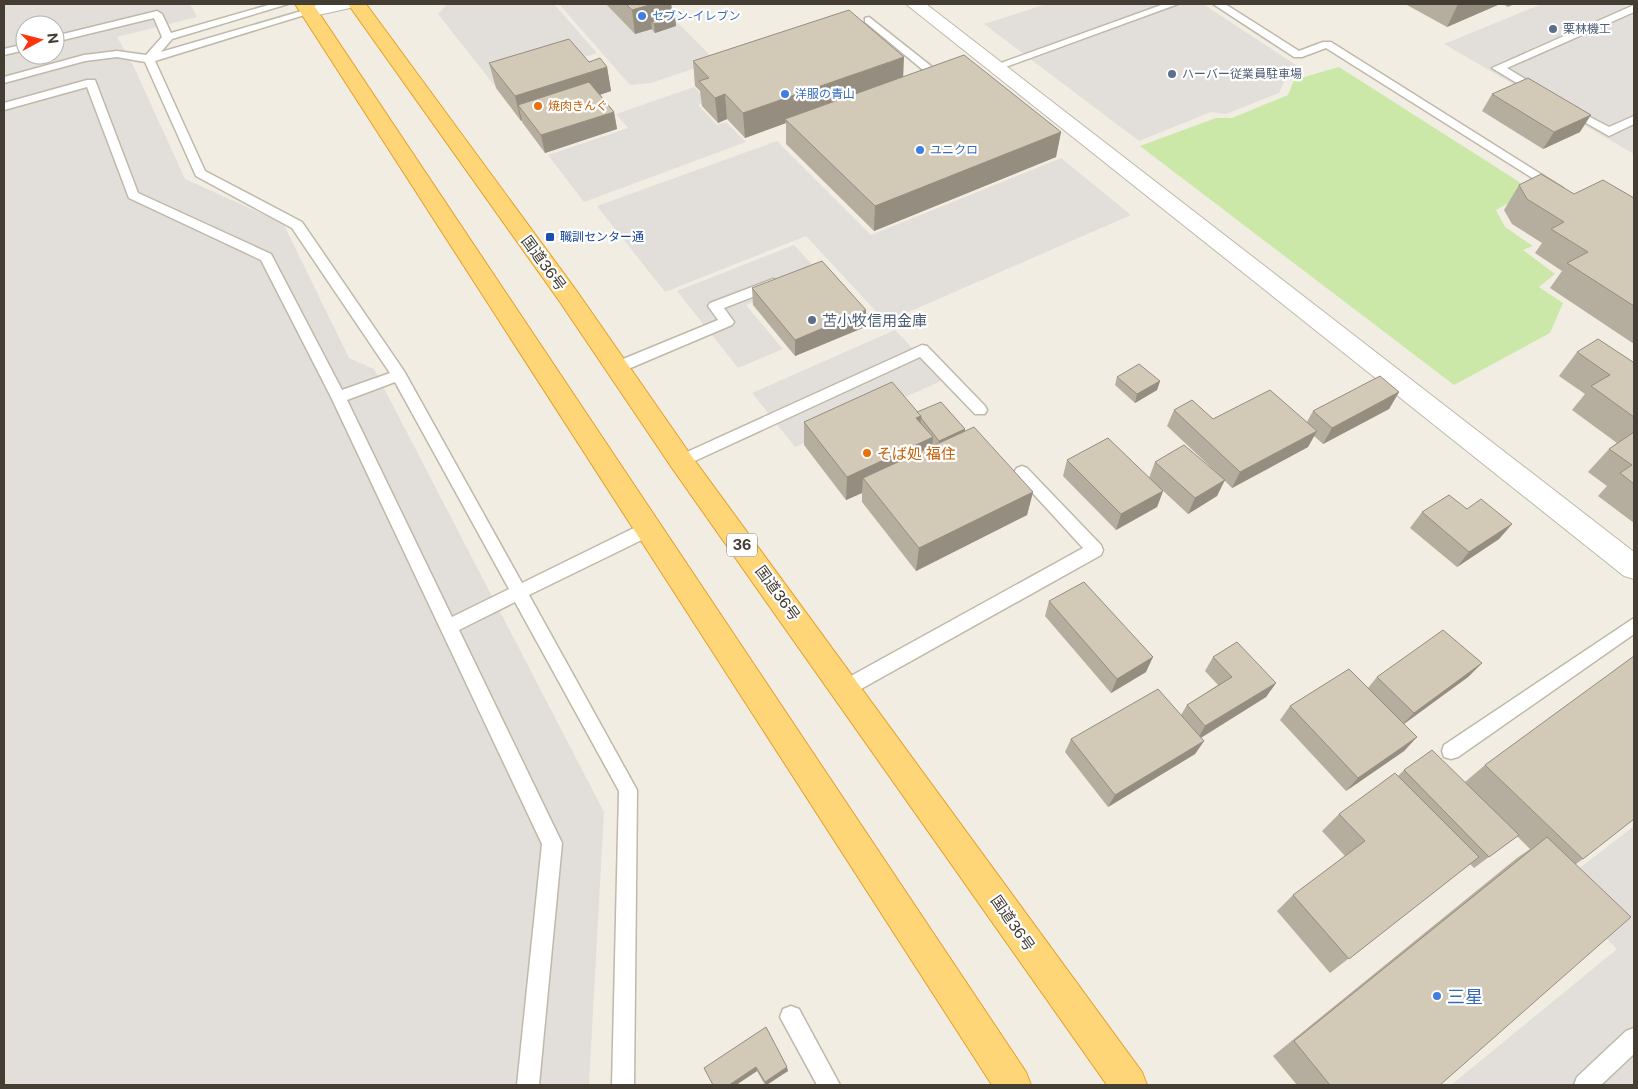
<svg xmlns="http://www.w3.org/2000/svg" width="1638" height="1089" font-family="'Public Sans','Noto Sans JP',sans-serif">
	<rect width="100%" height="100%" fill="#f2ede2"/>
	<polygon fill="#cbe8a9" points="1339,67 1532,190 1496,210 1505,227 1533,246 1523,250 1555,274 1539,287 1563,303 1550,333 1454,385 1140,146 1216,118 1232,118 1288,95 1294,80"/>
	<g fill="#e2dfdb" fill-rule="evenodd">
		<path d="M4,4H190L197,17L117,37L133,65L185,179L283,223L349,358L374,369L604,812L589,1085H4ZM25,25H55V55H25Z"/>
		<polygon points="447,4 554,4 597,53 494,85 438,14"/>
		<polygon points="559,4 659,4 716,61 651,83 630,85"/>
		<polygon points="1047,4 1203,4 1302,69 1286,78 1279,93 1226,114 1211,112 1139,141 984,24"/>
		<polygon points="1542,4 1621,4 1634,10 1634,154 1444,44"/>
		<polygon points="694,87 708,101 698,105 717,125 726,122 746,142 584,202 548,155 628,128 616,114"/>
		<polygon points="777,141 871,235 1061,158 1131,215 886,322 806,236 665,292 597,206"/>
		<polygon points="794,245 821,274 746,305 783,349 738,368 677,291"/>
		<polygon points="895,330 943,380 795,447 752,393"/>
		<polygon points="1634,826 1634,1085 1451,1085 1617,949 1555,887"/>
	</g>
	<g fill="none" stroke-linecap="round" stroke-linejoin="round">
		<defs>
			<g id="service">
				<path d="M272,4H288L172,39L161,52L305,10H313L314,12L155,61L205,171L302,222L404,371L522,583L642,524L648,523L654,524L656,529L654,534L529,595L637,790L634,1085H612L619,791L515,602L459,630L562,843L539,1085H517L542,844L331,397L261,260L129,198L87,87L4,110V103L87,80H95L138,193L271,254L342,390L390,373L292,228L196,176L145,62L117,57L85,61L4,83V77L84,55L117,51L146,55L162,37L154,18L55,42V36L157,11L162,14L171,33ZM395,382L509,589L452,617L347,400Z"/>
				<polygon points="1164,4 1178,4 1000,69 996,70 990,67"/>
				<polygon points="1213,4 1225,4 1299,51 1323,42 1331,42 1563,188 1561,191 1553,191 1326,48 1302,57 1294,57"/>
				<polygon points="1634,5 1634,12 1507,68 1545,91 1545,95 1537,95 1492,68"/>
				<polygon points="869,17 931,66 931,70 923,70 865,22 865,18"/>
				<polygon points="25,44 25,50 4,55 4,49"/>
				<polygon points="1569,106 1609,127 1634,116 1634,124 1609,136 1565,111 1563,109"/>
				<polygon points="773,279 778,281 780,284 778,287 724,308 734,322 732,325 621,372 616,373 609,368 611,364 718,320 708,306 710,303"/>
				<polygon points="922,345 927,346 985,406 987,410 985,414 975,414 920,357 686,465 676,465 673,461 676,457"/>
				<polygon points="1022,466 1027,468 1101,545 1103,550 1101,555 852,694 846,696 840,694 837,688 840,682 1083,548 1017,476 1014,472 1017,468"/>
				<polygon points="1634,618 1634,634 1458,757 1451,759 1444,757 1442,751 1444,745"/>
				<polygon points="791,1006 799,1009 840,1085 817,1085 780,1017 783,1009"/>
				<polygon points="1634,1028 1634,1054 1601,1085 1574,1085 1577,1077 1626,1031"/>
			</g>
			<polygon id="minor" points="906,4 926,4 1634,552 1634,579 1624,576"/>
			<polygon id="tertiary" points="322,4 353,4 350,8 309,17 303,16 300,12 303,8"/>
			<g id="trunk">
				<polygon points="295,4 313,4 1026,1072 1031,1085 992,1085"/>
				<polygon points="348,4 366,4 576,290 690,454 1142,1072 1147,1085 1107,1085 672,468 560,302"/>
			</g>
		</defs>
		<use href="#service" stroke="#c0b8a8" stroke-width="3"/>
		<use href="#minor" stroke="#c0b8a8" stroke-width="2"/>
		<use href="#tertiary" stroke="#c0b8a8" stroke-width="2"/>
		<use href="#trunk" stroke="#e1a12d" stroke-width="2"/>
		<use href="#service" fill="#fff" fill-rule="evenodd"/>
		<use href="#minor" fill="#fff" fill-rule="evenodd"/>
		<use href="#tertiary" fill="#fff" fill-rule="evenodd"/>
		<use href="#trunk" fill="#ffd677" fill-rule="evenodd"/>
	</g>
	<g fill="#b5ad9d">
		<polygon points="606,4 671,4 673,15 675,17 676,26 655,33 653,31 652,29 635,34"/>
		<polygon points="1408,4 1500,4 1447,27 1407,5"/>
		<polygon points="1503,4 1515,4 1508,7"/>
		<polygon points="693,61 903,76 1061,132 1056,157 874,231 786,144 786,123 745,138 727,119 718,123 702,106 700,91 695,86"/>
		<polygon points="589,62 607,67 611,91 600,95 614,112 617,129 545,153 522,122 522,120 521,121 496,88 489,63"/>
		<polygon points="1492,94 1580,132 1543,149 1482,111"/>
		<polygon points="1519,185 1574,194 1634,198 1634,344 1550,288 1562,271 1535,253 1542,243 1512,224 1504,210"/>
		<polygon points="752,288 866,310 865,327 795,356 753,305"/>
		<polygon points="1577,352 1633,362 1634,362 1634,523 1598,496 1607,486 1588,472 1609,449 1617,443 1572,410 1585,394 1559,376"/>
		<polygon points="1117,377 1160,381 1157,390 1135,403 1115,385"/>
		<polygon points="1399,392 1389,409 1323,444 1314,436 1308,447 1232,488 1224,480 1217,496 1188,514 1158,486 1163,491 1157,507 1116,530 1063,476 1067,460 1149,478 1155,462 1218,474 1167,426 1174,410 1213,419 1307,422 1313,411"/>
		<polygon points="917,412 965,429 965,431 1033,492 1027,515 916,571 862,502 862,493 846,500 804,445 804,422"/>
		<polygon points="1467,509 1512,524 1499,539 1457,567 1410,528 1422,512"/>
		<polygon points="1049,601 1146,672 1111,693 1045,616"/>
		<polygon points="1213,657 1276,683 1266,697 1201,738 1204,741 1195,754 1108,807 1065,752 1071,739 1181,715 1187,705 1218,685 1205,671"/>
		<polygon points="1482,663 1468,677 1404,724 1417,737 1404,751 1346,791 1280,720 1290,706 1368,688 1377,677"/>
		<polygon points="1485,765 1583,859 1576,864 1440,1085 1297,1085 1273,1056 1517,858 1530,849 1517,836 1474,868 1470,864 1330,973 1277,911 1293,895 1345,856 1322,831 1339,814 1398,776 1404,770 1465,782"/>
		<polygon points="766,1027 788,1071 767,1085 765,1085 757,1071 736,1085"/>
	</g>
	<g fill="#948d80">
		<polygon points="653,4 671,4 673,18 675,17 676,26 655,33 654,24 651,22 652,29 635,34 632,10"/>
		<polygon points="1458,4 1500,4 1447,27"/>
		<polygon points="904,57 903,81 785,119 786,123 745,138 743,113"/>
		<polygon points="607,67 611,91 528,118 518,105 522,120 521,121 515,96"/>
		<polygon points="725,94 727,119 718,123 715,98"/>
		<polygon points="614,112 617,129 545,153 541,135"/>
		<polygon points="1591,115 1580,132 1543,149 1554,132"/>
		<polygon points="1061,132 1056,157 874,231 875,206"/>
		<polygon points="866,310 865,327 795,356 795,340"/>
		<polygon points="1160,381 1157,390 1135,403 1137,394"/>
		<polygon points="1399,392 1389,409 1323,444 1332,428"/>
		<polygon points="921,416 919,440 916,418"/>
		<polygon points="965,429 964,438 938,449 939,441"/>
		<polygon points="1317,431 1308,447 1232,488 1240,472"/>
		<polygon points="933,437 930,461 863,478 862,493 846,500 847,477"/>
		<polygon points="1225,480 1217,496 1188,514 1195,498"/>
		<polygon points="1163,491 1157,507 1116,530 1121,514"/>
		<polygon points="1033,492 1027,515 916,571 919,548"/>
		<polygon points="1512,524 1499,539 1457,567 1469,552"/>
		<polygon points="1153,657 1146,672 1111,693 1117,679"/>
		<polygon points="1482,663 1468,677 1401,726 1414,713"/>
		<polygon points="1276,683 1266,697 1197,740 1205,726"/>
		<polygon points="1417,737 1404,751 1346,791 1358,778"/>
		<polygon points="1204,741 1195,754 1108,807 1115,795"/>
		<polygon points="756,1067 757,1071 736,1085 729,1085"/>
		<polygon points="787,1067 788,1071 766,1085 765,1082"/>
	</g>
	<g fill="#d3c9b7" stroke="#948d80">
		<polygon points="626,4 653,4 632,10"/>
		<polygon points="849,10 904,57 743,113 725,94 715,98 699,81 709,78 693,61"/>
		<polygon points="672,15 675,17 654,24 651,22"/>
		<polygon points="569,39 589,62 600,58 607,67 515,96 489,63"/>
		<polygon points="964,55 1061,132 875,206 785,119"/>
		<polygon points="1528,78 1591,115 1554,132 1492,94"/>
		<polygon points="589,82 614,112 541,135 518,105"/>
		<polygon points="1541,174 1574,194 1603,180 1634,198 1634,306 1567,263 1588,252 1551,229 1564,222 1527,199 1519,185"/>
		<polygon points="822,261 866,310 795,340 752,288"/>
		<polygon points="1598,339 1633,362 1634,362 1634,417 1591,386 1610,375 1577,352"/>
		<polygon points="1139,364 1160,381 1137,394 1117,377"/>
		<polygon points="1380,376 1399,392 1332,428 1313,411"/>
		<polygon points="892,382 921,416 916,418 933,437 847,477 804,422"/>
		<polygon points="1270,390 1317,431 1240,472 1174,410 1192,400 1213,419"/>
		<polygon points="941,402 965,429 939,441 921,418 921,416 917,412"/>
		<polygon points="974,427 1033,492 919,548 863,478"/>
		<polygon points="1634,432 1634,484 1620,473 1632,465 1609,449"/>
		<polygon points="1108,438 1163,491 1121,514 1067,460"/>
		<polygon points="1184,445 1225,480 1195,498 1155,462"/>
		<polygon points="1449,495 1467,509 1481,499 1512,524 1469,552 1422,512"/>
		<polygon points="1084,582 1153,657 1117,679 1049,601"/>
		<polygon points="1443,630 1482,663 1414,713 1377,677"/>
		<polygon points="1237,642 1276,683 1205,726 1187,705 1232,677 1213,657"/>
		<polygon points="1634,656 1634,819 1583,859 1485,765"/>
		<polygon points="1349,669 1417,737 1358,778 1290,706"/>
		<polygon points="1158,689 1204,741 1115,795 1071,739"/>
		<polygon points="1432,750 1519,835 1489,857 1404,770"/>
		<polygon points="1395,773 1479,857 1349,959 1293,895 1365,841 1339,814"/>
		<polygon points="1547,837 1631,917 1440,1085 1330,1085 1294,1041"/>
		<polygon points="766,1027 787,1067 765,1082 756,1067 729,1085 713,1085 704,1068"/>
	</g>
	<g fill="#3f7fe0" stroke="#fff" stroke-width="2">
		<circle cx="642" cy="16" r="5"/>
		<circle cx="785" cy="94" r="5"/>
		<circle cx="920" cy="150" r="5"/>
		<circle cx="1437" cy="996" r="5"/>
	</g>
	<g fill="#5c6f8a" stroke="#fff" stroke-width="2">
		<circle cx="1553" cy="29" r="5"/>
		<circle cx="1172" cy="74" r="5"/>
		<circle cx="812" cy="320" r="5"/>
	</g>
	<g fill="#e8710a" stroke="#fff" stroke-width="2">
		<circle cx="538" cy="106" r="5"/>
		<circle cx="867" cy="453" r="5"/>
	</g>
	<rect fill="#1a4fb4" stroke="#fff" stroke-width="2" x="545" y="232" width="10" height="10" rx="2.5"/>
	<g text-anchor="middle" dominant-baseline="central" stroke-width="4.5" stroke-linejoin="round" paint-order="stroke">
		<g font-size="12" fill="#366cbe" stroke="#fff" text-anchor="start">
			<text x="652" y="16">セブン-イレブン</text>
			<text x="795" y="94">洋服の青山</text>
			<text x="930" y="150">ユニクロ</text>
		</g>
		<g font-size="12" fill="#4e5e75" stroke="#fff" text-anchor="start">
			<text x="1563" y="29">栗林機工</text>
			<text x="1182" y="74">ハーバー従業員駐車場</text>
		</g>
		<g font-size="12" fill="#c56008" stroke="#fff" text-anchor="start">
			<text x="548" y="106">焼肉きんぐ</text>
		</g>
		<g font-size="12" fill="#164399" stroke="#fff" text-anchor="start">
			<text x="560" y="237">職訓センター通</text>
		</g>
		<rect fill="#fff" stroke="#7b7770" stroke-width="1" x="727" y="533.5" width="30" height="23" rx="4"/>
		<g font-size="14" font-weight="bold" fill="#433d33">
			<text x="742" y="545">36</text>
		</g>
		<g font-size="15" fill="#433d33" stroke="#fff">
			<text transform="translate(544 263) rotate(54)">国道36号</text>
			<text transform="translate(778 593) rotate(54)">国道36号</text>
			<text transform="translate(1013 923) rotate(55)">国道36号</text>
		</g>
		<g font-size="15" fill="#4e5e75" stroke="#fff" text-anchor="start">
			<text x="822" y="320">苫小牧信用金庫</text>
		</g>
		<g font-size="15" fill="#c56008" stroke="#fff" text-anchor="start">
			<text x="877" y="453">そば処 福住</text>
		</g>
		<g font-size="18" fill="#366cbe" stroke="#fff" text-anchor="start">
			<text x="1447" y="996">三星</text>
		</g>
	</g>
	<rect width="1638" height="1089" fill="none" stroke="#433d33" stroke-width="10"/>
	<g transform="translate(40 40) rotate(83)"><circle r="24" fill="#ffffff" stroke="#b4b1ad"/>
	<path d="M0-4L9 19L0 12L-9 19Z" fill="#ff330c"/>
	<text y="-8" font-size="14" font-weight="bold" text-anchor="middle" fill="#433d33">N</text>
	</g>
</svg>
